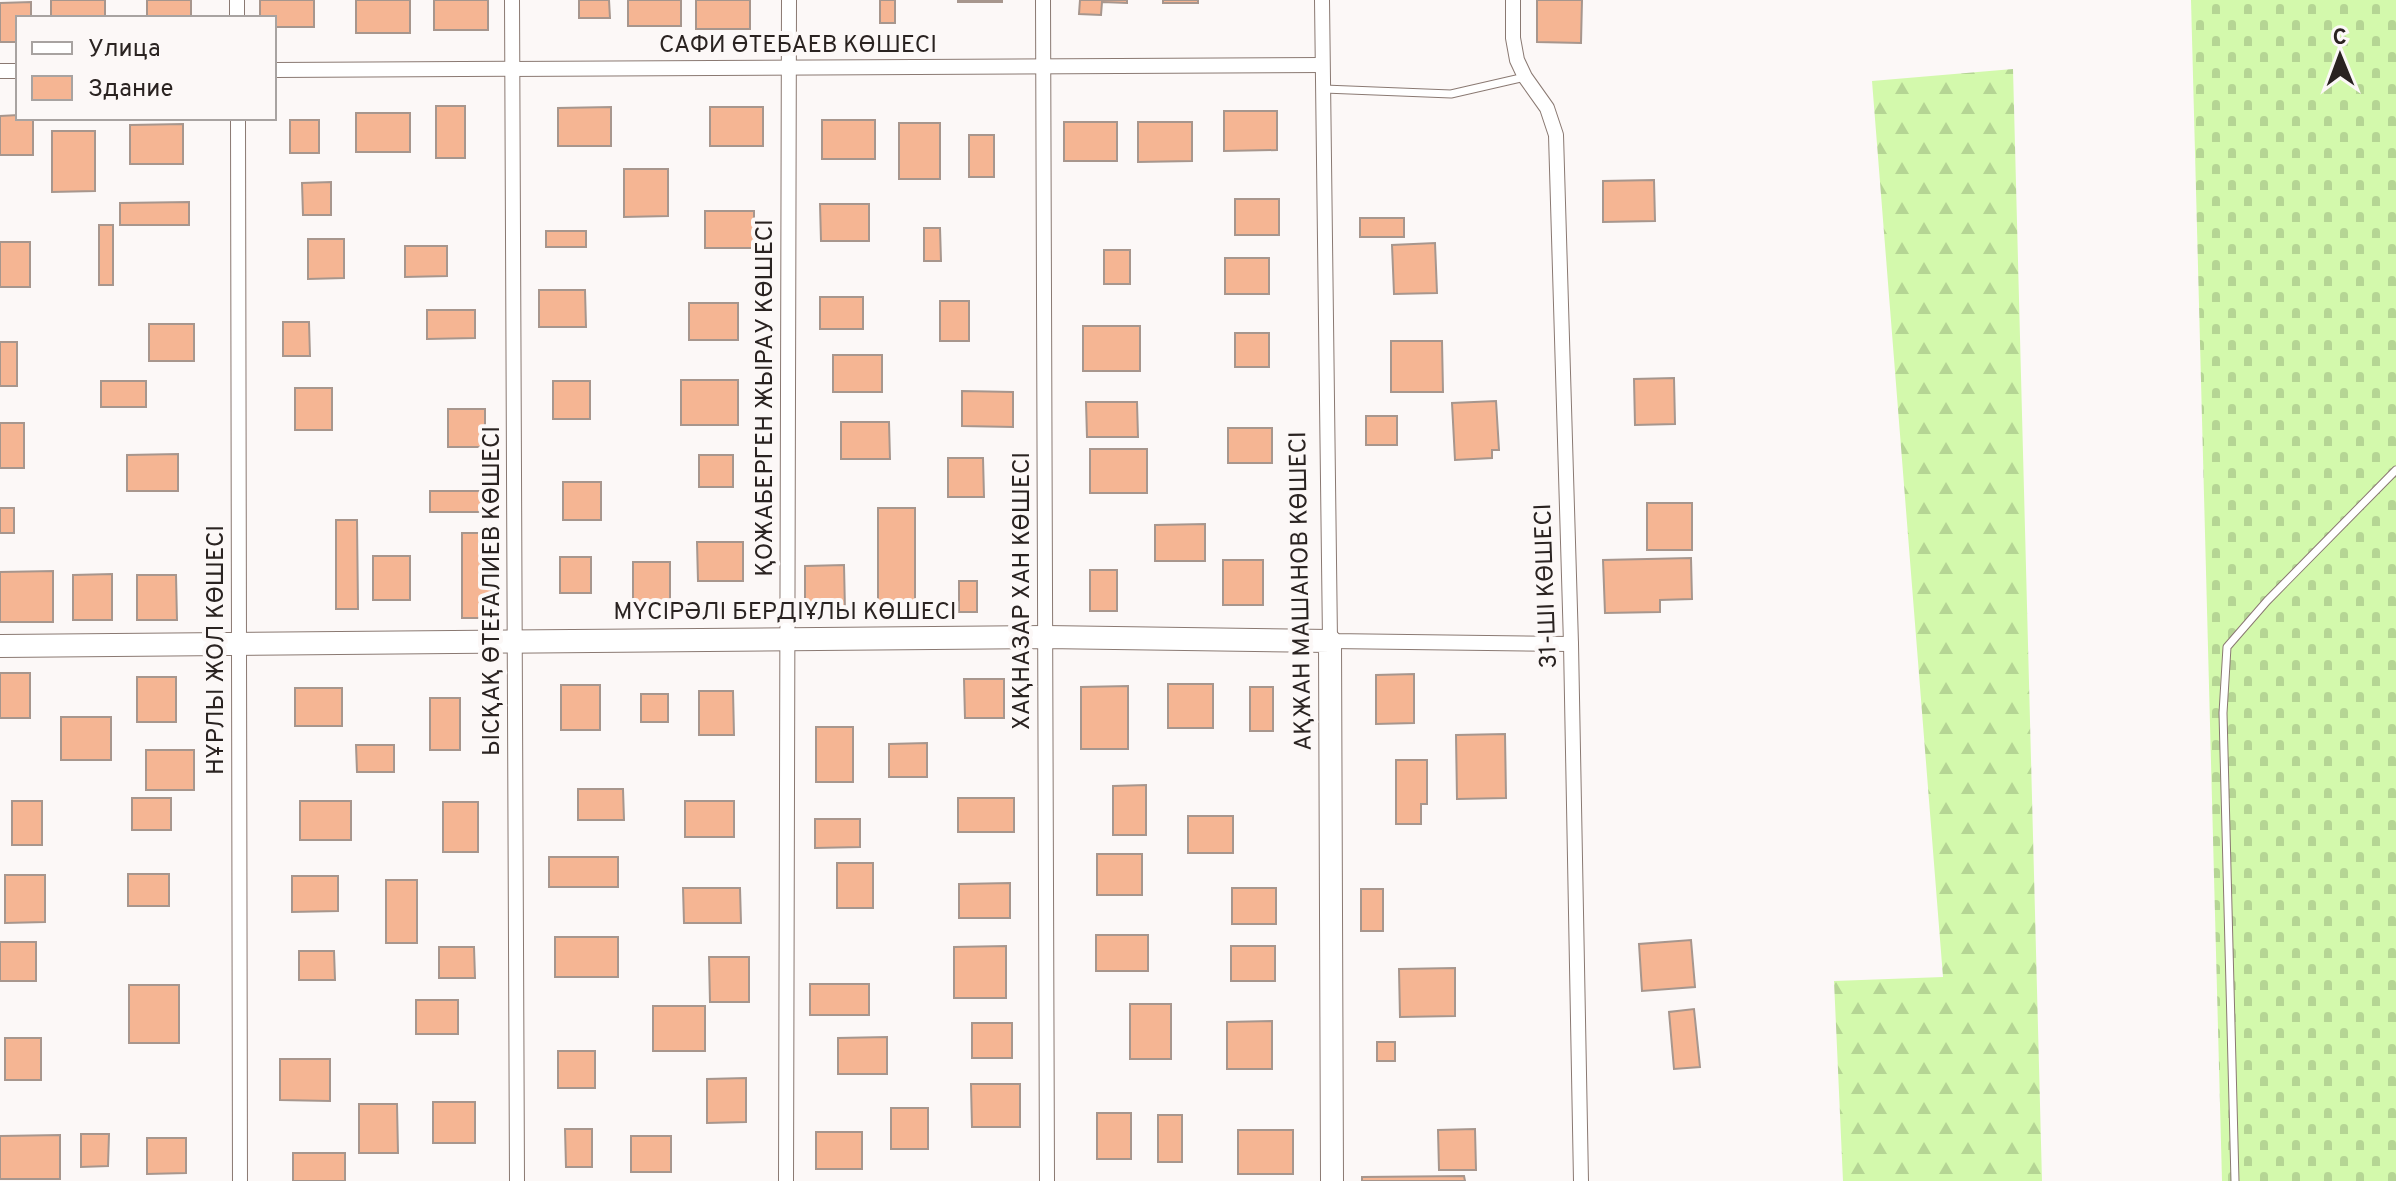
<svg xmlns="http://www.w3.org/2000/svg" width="2396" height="1181" font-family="Overpass,sans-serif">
	<defs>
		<pattern id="forest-firs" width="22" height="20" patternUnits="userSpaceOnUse" patternTransform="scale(2)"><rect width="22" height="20" fill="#d3f9ac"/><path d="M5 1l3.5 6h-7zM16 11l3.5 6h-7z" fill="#b5d594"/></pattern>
		<pattern id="cemetery-stones" width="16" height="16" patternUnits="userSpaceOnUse" patternTransform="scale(2)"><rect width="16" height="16" fill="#d3f9ac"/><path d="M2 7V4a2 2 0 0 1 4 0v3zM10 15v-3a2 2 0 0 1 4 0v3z" fill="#b5d594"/></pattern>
	</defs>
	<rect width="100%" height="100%" fill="#fcf8f7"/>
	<polygon fill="url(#forest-firs)" points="2013,69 2042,1181 1843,1181 1834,981 1943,977 1872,81"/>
	<polygon fill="url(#cemetery-stones)" points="2191,0 2396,0 2396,1181 2222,1181"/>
	<g fill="#f5b593" stroke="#a7968d" stroke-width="2">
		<rect x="51" y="0" width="54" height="18"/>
		<rect x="147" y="0" width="44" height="18"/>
		<polygon points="260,0 314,0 314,27 274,27 274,18 260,18"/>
		<rect x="356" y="0" width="54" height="33"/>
		<rect x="434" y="0" width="54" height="30"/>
		<polygon points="579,0 609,0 610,18 579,18"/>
		<rect x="628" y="0" width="53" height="26"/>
		<rect x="696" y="0" width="54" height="29"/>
		<rect x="880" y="0" width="15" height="23"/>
		<rect x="958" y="0" width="44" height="2"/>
		<polygon points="1080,0 1127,0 1127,3 1102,2 1101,15 1079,14"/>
		<rect x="1163" y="0" width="35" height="3"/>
		<polygon points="1537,0 1582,0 1581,43 1537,42"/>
		<polygon points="31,2 31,18 18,18 18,42 0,42 0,3"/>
		<rect x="436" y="106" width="29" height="52"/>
		<polygon points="611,107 611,146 558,146 558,108"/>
		<rect x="710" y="107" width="53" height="39"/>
		<polygon points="1224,111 1277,111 1277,150 1224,151"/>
		<rect x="356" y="113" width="54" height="39"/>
		<polygon points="18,115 18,118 33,118 33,155 0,155 0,116"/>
		<rect x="290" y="120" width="29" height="33"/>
		<rect x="822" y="120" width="53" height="39"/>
		<rect x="1064" y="122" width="53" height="39"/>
		<polygon points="1138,122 1192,122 1192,161 1138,162"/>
		<rect x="899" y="123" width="41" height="56"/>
		<polygon points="183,124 183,164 130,164 130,125"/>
		<polygon points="52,131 95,131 95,191 52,192"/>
		<rect x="969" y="135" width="25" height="42"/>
		<polygon points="624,169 668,169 668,216 624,217"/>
		<polygon points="1654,180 1655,221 1603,222 1603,181"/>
		<polygon points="331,182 331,215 303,215 302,183"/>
		<rect x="1235" y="199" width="44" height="36"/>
		<polygon points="189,202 189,225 120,225 120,203"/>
		<polygon points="820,204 869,204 869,241 821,241"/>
		<rect x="705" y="211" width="49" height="37"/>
		<rect x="1360" y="218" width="44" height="19"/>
		<rect x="99" y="225" width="14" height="60"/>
		<polygon points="924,228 940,228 941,261 924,261"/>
		<rect x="546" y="231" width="40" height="16"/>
		<polygon points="308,239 344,239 344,278 308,279"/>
		<rect x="0" y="242" width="30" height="45"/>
		<polygon points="1435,243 1437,293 1394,294 1392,245"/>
		<polygon points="405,246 447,246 447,276 405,277"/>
		<rect x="1104" y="250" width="26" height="34"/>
		<rect x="1225" y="258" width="44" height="36"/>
		<polygon points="539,290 585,290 586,327 539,327"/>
		<rect x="820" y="297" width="43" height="32"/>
		<rect x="940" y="301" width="29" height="40"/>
		<rect x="689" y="303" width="49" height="37"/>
		<polygon points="427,310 475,310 475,338 427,339"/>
		<polygon points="283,322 309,322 310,356 283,356"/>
		<rect x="149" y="324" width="45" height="37"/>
		<rect x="1083" y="326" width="57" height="45"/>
		<rect x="1235" y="333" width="34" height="34"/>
		<polygon points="1391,341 1442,341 1443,392 1391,392"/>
		<rect x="0" y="342" width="17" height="44"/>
		<rect x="833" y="355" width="49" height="37"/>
		<polygon points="1674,378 1675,424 1635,425 1634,379"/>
		<rect x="681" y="380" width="57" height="45"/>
		<rect x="101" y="381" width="45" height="26"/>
		<rect x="553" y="381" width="37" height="38"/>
		<rect x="295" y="388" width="37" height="42"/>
		<polygon points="962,391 1013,392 1013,427 962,426"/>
		<polygon points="1496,401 1499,450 1492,450 1492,458 1455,460 1452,403"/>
		<polygon points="1086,402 1137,402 1138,437 1087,437"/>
		<rect x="448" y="409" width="37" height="38"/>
		<rect x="1366" y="416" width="31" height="29"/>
		<polygon points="841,422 889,422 890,459 841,459"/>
		<rect x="0" y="423" width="24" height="45"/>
		<rect x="1228" y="428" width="44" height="35"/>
		<rect x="1090" y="449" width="57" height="44"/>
		<polygon points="178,454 178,491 127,491 127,455"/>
		<rect x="699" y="455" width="34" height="32"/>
		<polygon points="948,458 983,458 984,497 948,497"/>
		<rect x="563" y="482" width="38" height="38"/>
		<rect x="430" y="491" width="52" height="21"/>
		<rect x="1647" y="503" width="45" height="47"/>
		<rect x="0" y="508" width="14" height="25"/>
		<polygon points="878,508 915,508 915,609 878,610"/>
		<polygon points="336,520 357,520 358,609 336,609"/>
		<polygon points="1205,524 1205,561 1155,561 1155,525"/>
		<rect x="462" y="533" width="31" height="85"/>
		<polygon points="697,542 743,542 743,581 698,581"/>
		<rect x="373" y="556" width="37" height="44"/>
		<rect x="560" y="557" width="31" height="36"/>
		<polygon points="1691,558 1692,599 1660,600 1660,612 1605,613 1603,560"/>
		<rect x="1223" y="560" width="40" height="45"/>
		<rect x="633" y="562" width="37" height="45"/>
		<polygon points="844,565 845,611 805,611 805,566"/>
		<rect x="1090" y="570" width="27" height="41"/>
		<polygon points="53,571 53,622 0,622 0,572"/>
		<polygon points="112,574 112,620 73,620 73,575"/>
		<polygon points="137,575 176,575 177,620 137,620"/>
		<rect x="959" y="581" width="18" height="31"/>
		<rect x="0" y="673" width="30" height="45"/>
		<polygon points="1414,674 1414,723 1376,724 1376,675"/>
		<rect x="137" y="677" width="39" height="45"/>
		<polygon points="964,679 1004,679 1004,718 965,718"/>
		<rect x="1168" y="684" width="45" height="44"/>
		<rect x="561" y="685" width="39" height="45"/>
		<polygon points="1128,686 1128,749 1081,749 1081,687"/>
		<rect x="1250" y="687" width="23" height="44"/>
		<rect x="295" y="688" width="47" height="38"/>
		<polygon points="699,691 733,691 734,735 699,735"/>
		<rect x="641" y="694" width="27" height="28"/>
		<rect x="430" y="698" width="30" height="52"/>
		<rect x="61" y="717" width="50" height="43"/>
		<rect x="816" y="727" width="37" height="55"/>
		<polygon points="1505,734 1506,798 1457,799 1456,735"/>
		<polygon points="927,743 927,777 889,777 889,744"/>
		<polygon points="356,745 394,745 394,772 357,772"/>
		<rect x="146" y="750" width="48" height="40"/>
		<polygon points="1396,760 1427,760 1427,804 1421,804 1421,824 1396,824"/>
		<polygon points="1146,785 1146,835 1113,835 1113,786"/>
		<polygon points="578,789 623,789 624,820 578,820"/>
		<rect x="132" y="798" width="39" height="32"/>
		<rect x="958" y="798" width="56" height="34"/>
		<rect x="12" y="801" width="30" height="44"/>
		<rect x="300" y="801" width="51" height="39"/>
		<rect x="685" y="801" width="49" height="36"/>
		<rect x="443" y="802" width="35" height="50"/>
		<rect x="1188" y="816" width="45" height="37"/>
		<polygon points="815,819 860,819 860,847 815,848"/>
		<rect x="1097" y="854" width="45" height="41"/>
		<rect x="549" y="857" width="69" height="30"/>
		<rect x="837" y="863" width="36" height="45"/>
		<rect x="128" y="874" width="41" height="32"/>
		<polygon points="5,875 45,875 45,922 5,923"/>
		<polygon points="292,876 338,876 338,911 292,912"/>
		<rect x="386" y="880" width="31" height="63"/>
		<polygon points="1010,883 1010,918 959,918 959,884"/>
		<polygon points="683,888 740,888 741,923 684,923"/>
		<rect x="1232" y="888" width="44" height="36"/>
		<rect x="1361" y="889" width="22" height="42"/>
		<rect x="1096" y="935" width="52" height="36"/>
		<rect x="555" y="937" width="63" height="40"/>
		<polygon points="1691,940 1695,987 1642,991 1639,944"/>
		<rect x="0" y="942" width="36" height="39"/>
		<polygon points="1006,946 1006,998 954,998 954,947"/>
		<rect x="1231" y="946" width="44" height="35"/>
		<polygon points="439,947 474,947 475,978 439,978"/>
		<polygon points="299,951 334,951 335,980 299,980"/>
		<polygon points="709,957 749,957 749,1002 710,1002"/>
		<polygon points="1455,968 1455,1016 1400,1017 1399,969"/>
		<rect x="810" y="984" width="59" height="31"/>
		<rect x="129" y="985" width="50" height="58"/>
		<rect x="416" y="1000" width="42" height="34"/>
		<rect x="1130" y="1004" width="41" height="55"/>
		<rect x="653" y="1006" width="52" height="45"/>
		<polygon points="1694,1009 1700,1067 1674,1069 1669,1012"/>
		<polygon points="1272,1021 1272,1069 1227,1069 1227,1022"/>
		<rect x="972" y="1023" width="40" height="35"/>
		<polygon points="887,1037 887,1074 838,1074 838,1038"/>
		<rect x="5" y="1038" width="36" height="42"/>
		<rect x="1377" y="1042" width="18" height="19"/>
		<rect x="558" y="1051" width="37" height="37"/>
		<polygon points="280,1059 330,1059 330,1101 280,1100"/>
		<polygon points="746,1078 746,1122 707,1123 707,1079"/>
		<polygon points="971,1084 1020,1084 1020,1127 972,1127"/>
		<rect x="433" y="1102" width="42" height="41"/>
		<polygon points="359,1104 397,1104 398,1153 359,1153"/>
		<rect x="891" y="1108" width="37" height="41"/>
		<rect x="1097" y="1113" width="34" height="46"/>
		<rect x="1158" y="1115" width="24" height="47"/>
		<polygon points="565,1129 592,1129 592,1167 566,1167"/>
		<polygon points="1475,1129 1476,1170 1439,1170 1438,1130"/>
		<rect x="1238" y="1130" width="55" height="44"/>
		<rect x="816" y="1132" width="46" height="37"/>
		<polygon points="81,1134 109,1134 108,1166 81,1167"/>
		<polygon points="60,1135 60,1179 0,1179 0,1136"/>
		<rect x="631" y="1136" width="40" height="36"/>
		<polygon points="147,1138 186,1138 186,1173 147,1174"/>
		<rect x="293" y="1153" width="52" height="28"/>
		<polygon points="1464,1176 1465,1181 1362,1181 1362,1177"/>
	</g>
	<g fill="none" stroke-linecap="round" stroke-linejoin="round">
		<defs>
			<g id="lane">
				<polyline points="1324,89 1451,94 1525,77"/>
				<polyline points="2235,1181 2223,713 2227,647 2267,601 2396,470"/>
			</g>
			<g id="street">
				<polyline points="237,0 237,18"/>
				<polyline points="512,0 517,1181"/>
				<polyline points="1043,0 1047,1181"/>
				<polyline points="1322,0 1330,641 1571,644"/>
				<polyline points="1513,0 1513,38 1517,60 1525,77 1547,108 1556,135 1571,644 1581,1181"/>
				<polyline points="274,70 1322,65"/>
				<polyline points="0,71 18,71"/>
				<polyline points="238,118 240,1181"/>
				<polyline points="786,1181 789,0"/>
			</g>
			<polyline id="secondary" points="0,646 1045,637 1330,641 1332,1181"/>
		</defs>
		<use href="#lane" stroke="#8a7972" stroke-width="9"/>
		<use href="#street" stroke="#8a7972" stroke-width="16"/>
		<use href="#secondary" stroke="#8a7972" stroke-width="24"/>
		<use href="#lane" stroke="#fff" stroke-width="7"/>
		<use href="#street" stroke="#fff" stroke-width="14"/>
		<use href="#secondary" stroke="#fff" stroke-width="22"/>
	</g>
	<g text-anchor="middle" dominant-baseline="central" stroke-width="8" stroke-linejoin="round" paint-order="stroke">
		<g font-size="24" fill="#2a2321" stroke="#fcf8f7">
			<text x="798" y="46">САФИ ӨТЕБАЕВ КӨШЕСІ</text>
			<text transform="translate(766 398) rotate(-90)">ҚОЖАБЕРГЕН ЖЫРАУ КӨШЕСІ</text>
			<text transform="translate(1547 586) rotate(-92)">31-ШІ КӨШЕСІ</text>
			<text transform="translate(493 591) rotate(-90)">ЫСҚАҚ ӨТЕҒАЛИЕВ КӨШЕСІ</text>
			<text transform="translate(1023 591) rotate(-90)">ХАҚНАЗАР ХАН КӨШЕСІ</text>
			<text transform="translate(1302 591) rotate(-91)">АҚЖАН МАШАНОВ КӨШЕСІ</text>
			<text x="785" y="613">МҮСІРӘЛІ БЕРДІҰЛЫ КӨШЕСІ</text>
			<text transform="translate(217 650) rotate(-90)">НҰРЛЫ ЖОЛ КӨШЕСІ</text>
		</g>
	</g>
	<rect x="16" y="16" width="260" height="104" fill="#fcf8f7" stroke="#a8a3a1" stroke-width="2"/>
	<rect x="32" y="42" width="40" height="12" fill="#ffffff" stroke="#a8a3a1" stroke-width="2"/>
	<text x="88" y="56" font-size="24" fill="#2a2321">Улица</text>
	<rect x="32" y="76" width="40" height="24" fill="#f5b593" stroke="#a8a3a1" stroke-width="2"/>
	<text x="88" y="96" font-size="24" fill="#2a2321">Здание</text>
	<g transform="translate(2340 56) rotate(359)" stroke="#fcf8f7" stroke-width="6" paint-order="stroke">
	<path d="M0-6L14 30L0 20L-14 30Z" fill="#2a2321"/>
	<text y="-12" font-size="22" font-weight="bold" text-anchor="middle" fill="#2a2321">С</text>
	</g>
</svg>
